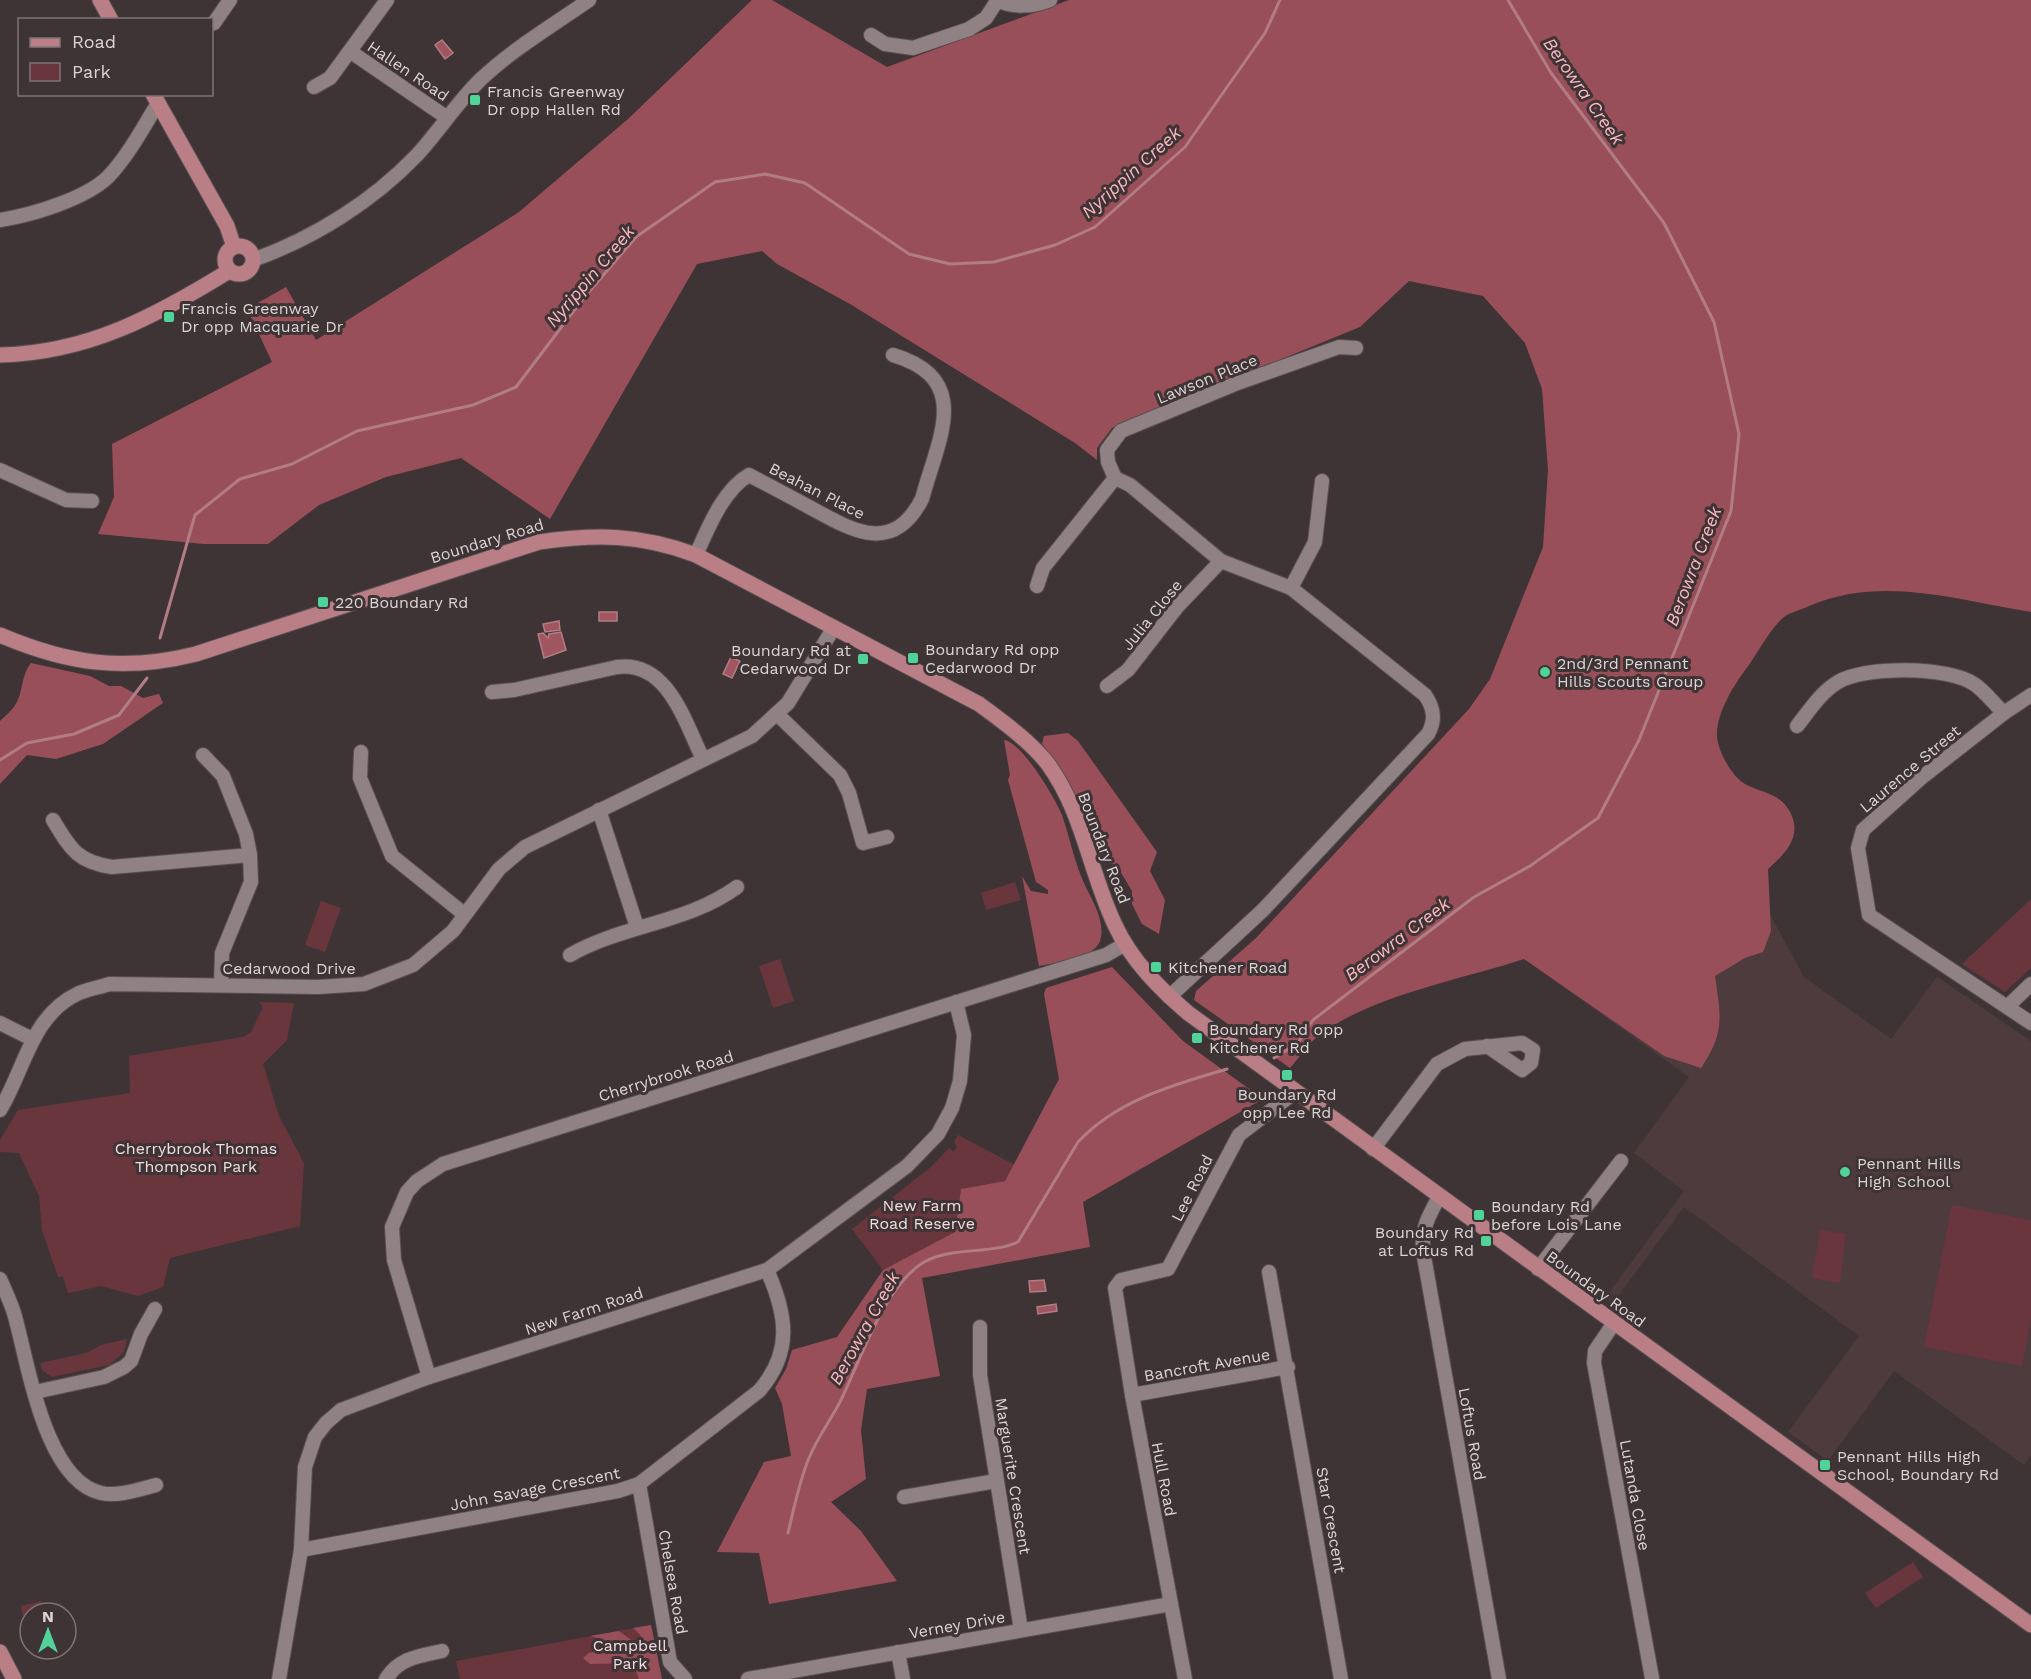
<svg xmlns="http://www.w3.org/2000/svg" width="2031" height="1679" font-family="'Work Sans',sans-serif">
	<rect width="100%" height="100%" fill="#3f3435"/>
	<polygon fill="#4d3b3d" points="1765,880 1765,905 1804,977 1891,1039 1937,977 2031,1041 2031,1455 2024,1465 1894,1371 1828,1461 1788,1432 1859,1336 1684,1207 1613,1303 1605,1298 1684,1191 1634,1153 1689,1077 1527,961"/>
	<g fill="#6a363e">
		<polygon points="1015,882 1021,900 986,910 981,893"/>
		<polygon points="2031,899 2031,968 2005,992 1962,964"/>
		<polygon points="321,901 341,908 325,952 305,945"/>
		<polygon points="780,959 794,1001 773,1008 759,966"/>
		<polygon points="259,1002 294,1003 287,1040 263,1064 279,1116 304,1163 300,1226 170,1258 163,1287 138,1296 101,1286 68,1293 63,1276 58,1277 42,1230 39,1196 19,1153 0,1152 0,1140 18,1110 130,1093 129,1056 243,1037 251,1032 263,1007"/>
		<polygon points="958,1135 1015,1165 1005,1181 961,1189 955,1232 883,1270 852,1229 931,1167 949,1148 953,1152 957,1147 954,1142"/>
		<polygon points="1952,1205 2031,1220 2031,1318 2022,1366 1924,1347"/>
		<polygon points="1820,1230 1846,1234 1840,1283 1812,1278"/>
		<polygon points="127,1339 124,1352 109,1365 52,1377 42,1370 40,1363 86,1353 101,1345"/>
		<polygon points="1913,1562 1923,1577 1876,1608 1865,1593"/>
		<polygon points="41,1601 44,1613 30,1613 30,1649 43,1649 30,1652 21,1606"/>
		<polygon points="651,1625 662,1679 460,1679 456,1661"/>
	</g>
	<g fill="#984f5a">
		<path d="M752,0H772L887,67L1069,0H2031V612C1956,600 1882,575 1809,606C1801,610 1790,612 1784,617C1769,630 1758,653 1746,669C1733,686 1712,720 1718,743C1721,756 1733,777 1745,784C1762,793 1780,793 1790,812C1803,836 1785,854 1768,869L1771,931L1763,952L1745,958L1715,976C1721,1017 1725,1033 1701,1068L1664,1056L1524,959C1460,980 1369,996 1317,1037C1307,1045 1299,1058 1290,1068L1194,1000L1196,991L1256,938L1469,709L1490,679L1543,547L1548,470L1542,389L1525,343L1483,296L1409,281L1360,327L1112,428L1097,448V460L1075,443L850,304L777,264L762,251L697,264L550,519L461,458L386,477L319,505L268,544H204L98,534L114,497L112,444L272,362L247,309L286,287L316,340L519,212L628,119Z"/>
		<path d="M31,663L90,676L109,686H121L143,698L159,694L163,703L103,744L56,759L27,755L0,784V721C4,717 10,712 14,707C24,693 20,677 31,663Z"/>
		<polygon points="1068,733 1078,741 1157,852 1150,871 1165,900 1159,934 1142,924 1132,904 1132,891 1117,866 1103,861 1100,847 1054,760 1042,744 1044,736"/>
		<path d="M1004,740C1022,742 1055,798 1062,815C1069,835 1073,856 1081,876C1088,895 1107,919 1100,941C1095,958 1054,963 1039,966L1022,876L1031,891L1048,894V890L1036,882L1008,780L1010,775Z"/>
		<polygon points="1112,967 1183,1041 1263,1099 1083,1202 1090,1247 922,1278 940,1376 867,1389 861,1430 866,1479 831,1502 861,1531 897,1581 769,1604 759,1553 717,1552 764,1462 791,1456 782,1404 775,1388 786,1369 792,1350 837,1337 883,1270 955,1232 961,1189 1005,1181 1059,1079 1044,994 1046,988"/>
		<path d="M651,1625L662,1679H639L633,1663L590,1664L583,1658L589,1653L600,1650L603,1643L601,1639L590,1636L619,1631L642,1648C645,1639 640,1634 633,1628Z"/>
	</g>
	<g fill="#a05661" stroke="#b27c84" stroke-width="1.5">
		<polygon points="442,40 453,53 445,59 435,45"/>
		<rect x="599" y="612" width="18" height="9"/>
		<polygon points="559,621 560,630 545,632 543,624"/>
		<polygon points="561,632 566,650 544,658 538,634 543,633 548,638 549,634"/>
		<polygon points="731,657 740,661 732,678 723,674"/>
		<polygon points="1044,1280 1046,1291 1030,1292 1029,1281"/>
		<polygon points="1056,1304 1057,1311 1038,1314 1037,1307"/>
	</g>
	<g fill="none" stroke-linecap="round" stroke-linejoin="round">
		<g stroke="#b27c84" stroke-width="3">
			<polyline points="160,638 195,515 240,479 292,464 357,431 473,405 516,387 582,300 636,237 715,182 765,174 805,183 909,254 950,264 994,262 1055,245 1095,227 1185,147 1265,33 1280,0"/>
			<polyline points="0,760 27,743 74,734 119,715 147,678"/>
			<polyline points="1274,1058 1297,1044 1313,1020 1474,897 1530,866 1598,818 1639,740 1731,511 1739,434 1714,322 1664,223 1551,73 1508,0"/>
			<path d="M788,1533C794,1508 799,1482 809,1458C817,1438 830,1421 840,1402C861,1360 883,1287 924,1262C953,1246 989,1255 1018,1242L1078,1142C1117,1100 1173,1085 1227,1069"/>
		</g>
		<defs>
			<g id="minor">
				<path d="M997,0C1013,8 1033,7 1050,0"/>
				<polyline points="214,23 230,0"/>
				<polyline points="871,35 885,44 913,48 969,29 986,18 997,1"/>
				<polyline points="351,52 446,117"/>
				<polyline points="314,87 330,78 387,0"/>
				<path d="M0,220C32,215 85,199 108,177C128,156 143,128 158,103"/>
				<path d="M253,260C314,238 372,202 417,155C439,131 456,104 479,81C511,50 552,26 589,0"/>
				<polyline points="0,470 66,500 92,501"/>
				<path d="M1115,478L1130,485L1221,561L1291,588L1425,695C1434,708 1436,720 1428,734L1263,910L1169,997"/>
				<polyline points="1115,478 1108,462 1107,450 1121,431 1235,384 1339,347 1356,348"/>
				<path d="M696,555C708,528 723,490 749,475C770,486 791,497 811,508C853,531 893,555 922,499C938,439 974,379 893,355"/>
				<polyline points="1037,586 1043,568 1115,478"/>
				<polyline points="1291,588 1315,542 1322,481"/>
				<polyline points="1107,686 1128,670 1177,607 1221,561"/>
				<path d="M492,692L514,690L617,667C668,660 685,723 703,759"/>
				<polyline points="2031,695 2004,713 1921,778 1863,830 1858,848 1869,915 2031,1023"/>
				<polyline points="778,715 840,775 849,793 863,843 887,837"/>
				<path d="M1797,726C1809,711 1821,692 1838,682C1864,666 1948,666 1974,684C1985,691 1994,704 2004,713"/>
				<polyline points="361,752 360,778 392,856 464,914"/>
				<polyline points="203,755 223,776 246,834 250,855 251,882 222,953 221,985"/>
				<polyline points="599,810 637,927"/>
				<path d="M53,820C70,848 77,862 112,867L250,855"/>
				<path d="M570,955C622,925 688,923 737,887"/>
				<polyline points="2007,1007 2031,984"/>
				<polyline points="0,1023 32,1039"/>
				<path d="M0,1110C25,1069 31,1015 79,993C89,989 100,987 110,984L318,987L364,984L413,965L453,931L499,869L525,847L752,736L788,703L833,629"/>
				<polyline points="1373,1149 1437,1064 1465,1049 1522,1043 1533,1050 1531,1063 1522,1070 1487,1046"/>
				<path d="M1439,1197C1429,1215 1421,1229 1423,1251L1499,1679"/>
				<polyline points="1538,1269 1621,1161"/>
				<polyline points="1269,1272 1341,1679"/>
				<path d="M0,1279C5,1290 10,1301 14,1313C28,1361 44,1480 101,1493C118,1497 140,1489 156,1485"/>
				<polyline points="1614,1323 1595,1351 1594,1363 1652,1678"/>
				<polyline points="980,1327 980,1375 1021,1630"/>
				<polyline points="429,1377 394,1260 392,1227 407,1192 417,1181 443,1164 1106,955 1125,944"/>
				<polyline points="35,1392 104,1377 124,1367 131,1361 141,1334 155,1309"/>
				<polyline points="1132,1395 1288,1367"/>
				<polyline points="639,1484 670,1662 685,1679"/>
				<polyline points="904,1497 996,1481"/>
				<path d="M301,1550L618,1491L639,1484L759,1391C793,1352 787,1315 767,1270"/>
				<polyline points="898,1652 903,1679"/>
				<polyline points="279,1679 301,1550 305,1467 315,1437 326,1423 341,1410 429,1377 767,1270 907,1166 938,1134 952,1108 960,1081 964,1035 956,1002"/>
				<path d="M386,1679C399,1658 419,1656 442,1651"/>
				<polyline points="748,1679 1171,1604"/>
				<polyline points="1185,1679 1132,1395 1115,1288 1121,1280 1168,1269 1239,1135 1295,1092"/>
			</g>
			<g id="major">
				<polyline points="100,0 111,20"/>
				<polyline points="153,94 227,226 234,247"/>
				<circle cx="239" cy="260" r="14"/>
				<path d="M0,355C88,353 156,316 229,271"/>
				<path d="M0,635C68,664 124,672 196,654L539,542C597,534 640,534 696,555L979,704C1003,722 1029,740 1048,764C1083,812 1090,873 1115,925C1131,960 1159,988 1188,1013L2031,1625"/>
				<polyline points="0,1652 14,1679"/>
			</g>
		</defs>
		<use href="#minor" stroke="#595051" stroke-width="16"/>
		<use href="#major" stroke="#595051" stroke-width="17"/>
		<use href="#minor" stroke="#908284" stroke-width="14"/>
		<use href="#major" stroke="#ba7e87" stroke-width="15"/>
	</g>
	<g fill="#4fd399" stroke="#3f3435" stroke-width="2">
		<rect x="469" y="94" width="12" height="12" rx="3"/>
		<rect x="163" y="311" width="12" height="12" rx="3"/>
		<rect x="317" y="596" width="12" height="12" rx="3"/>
		<rect x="907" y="652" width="12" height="12" rx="3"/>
		<rect x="857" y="653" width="12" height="12" rx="3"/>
		<circle cx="1545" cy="672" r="6"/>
		<rect x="1150" y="961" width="12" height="12" rx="3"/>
		<rect x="1191" y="1032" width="12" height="12" rx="3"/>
		<rect x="1281" y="1069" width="12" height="12" rx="3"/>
		<circle cx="1845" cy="1172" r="6"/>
		<rect x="1473" y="1209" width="12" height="12" rx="3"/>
		<rect x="1480" y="1235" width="12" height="12" rx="3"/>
		<rect x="1819" y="1459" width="12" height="12" rx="3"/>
	</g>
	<g text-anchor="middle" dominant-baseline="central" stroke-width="6" stroke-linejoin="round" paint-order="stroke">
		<g font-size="16" fill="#dbd4d5" stroke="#3f3435">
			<text transform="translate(408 71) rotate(34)">Hallen Road</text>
			<text transform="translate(1207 379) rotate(-22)">Lawson Place</text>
			<text transform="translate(817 491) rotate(27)">Beahan Place</text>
			<text transform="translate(487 541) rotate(-17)">Boundary Road</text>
			<text transform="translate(1152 615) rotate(-51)">Julia Close</text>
			<text transform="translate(1910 769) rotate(-40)">Laurence Street</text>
			<text transform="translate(1104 848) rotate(69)">Boundary Road</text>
			<text x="289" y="968">Cedarwood Drive</text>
			<text transform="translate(666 1076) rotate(-17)">Cherrybrook Road</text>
			<text transform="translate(1192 1188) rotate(-63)">Lee Road</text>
			<text transform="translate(1596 1289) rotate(36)">Boundary Road</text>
			<text transform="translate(584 1311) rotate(-18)">New Farm Road</text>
			<text transform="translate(1207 1365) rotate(-10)">Bancroft Avenue</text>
			<text transform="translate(1472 1434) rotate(80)">Loftus Road</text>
			<text transform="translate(1013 1476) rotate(81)">Marguerite Crescent</text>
			<text transform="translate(1164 1479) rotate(79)">Hull Road</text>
			<text transform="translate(535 1489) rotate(-11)">John Savage Crescent</text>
			<text transform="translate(1635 1495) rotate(80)">Lutanda Close</text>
			<text transform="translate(1331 1520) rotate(80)">Star Crescent</text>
			<text transform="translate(673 1582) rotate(80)">Chelsea Road</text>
			<text transform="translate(957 1625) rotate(-10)">Verney Drive</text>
		</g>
		<g font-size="16" fill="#dbd4d5" stroke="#3f3435" text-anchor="start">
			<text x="487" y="91">Francis Greenway<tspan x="487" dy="18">Dr opp Hallen Rd</tspan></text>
			<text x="181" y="308">Francis Greenway<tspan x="181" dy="18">Dr opp Macquarie Dr</tspan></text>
			<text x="335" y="602">220 Boundary Rd</text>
			<text x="925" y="649">Boundary Rd opp<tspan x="925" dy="18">Cedarwood Dr</tspan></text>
			<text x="851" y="650" text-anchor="end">Boundary Rd at<tspan x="851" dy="18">Cedarwood Dr</tspan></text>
			<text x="1557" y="663">2nd/3rd Pennant<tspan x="1557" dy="18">Hills Scouts Group</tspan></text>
			<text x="1168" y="967">Kitchener Road</text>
			<text x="1209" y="1029">Boundary Rd opp<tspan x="1209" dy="18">Kitchener Rd</tspan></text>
			<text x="1287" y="1094" text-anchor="middle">Boundary Rd<tspan x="1287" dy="18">opp Lee Rd</tspan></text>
			<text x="1857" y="1163">Pennant Hills<tspan x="1857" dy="18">High School</tspan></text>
			<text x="1491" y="1206">Boundary Rd<tspan x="1491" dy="18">before Lois Lane</tspan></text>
			<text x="1474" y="1232" text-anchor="end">Boundary Rd<tspan x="1474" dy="18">at Loftus Rd</tspan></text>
			<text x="1837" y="1456">Pennant Hills High<tspan x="1837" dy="18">School, Boundary Rd</tspan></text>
		</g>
		<g font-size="16" fill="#f3dcde" stroke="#3f3435">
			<text x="196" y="1148">Cherrybrook Thomas<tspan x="196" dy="18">Thompson Park</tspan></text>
			<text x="922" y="1205">New Farm<tspan x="922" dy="18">Road Reserve</tspan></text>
			<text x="630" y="1645">Campbell<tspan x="630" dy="18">Park</tspan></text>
		</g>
		<g font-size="18" font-style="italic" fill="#fab8c0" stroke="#3f3435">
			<text transform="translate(1584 91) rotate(55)">Berowra Creek</text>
			<text transform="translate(1131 172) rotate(-42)">Nyrippin Creek</text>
			<text transform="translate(590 276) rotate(-50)">Nyrippin Creek</text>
			<text transform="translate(1693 566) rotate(-69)">Berowra Creek</text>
			<text transform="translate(1397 939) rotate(-37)">Berowra Creek</text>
			<text transform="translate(864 1328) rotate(-61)">Berowra Creek</text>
		</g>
	</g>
	<rect x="18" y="18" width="195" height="78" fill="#3f3435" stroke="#7d7475" stroke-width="1.5"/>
	<rect x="30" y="38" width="30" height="9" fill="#ba7e87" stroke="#7d7475" stroke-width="1.5"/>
	<text x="72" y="48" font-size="18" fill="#dbd4d5">Road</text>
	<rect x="30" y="63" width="30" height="18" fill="#6a363e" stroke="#7d7475" stroke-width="1.5"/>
	<text x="72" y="78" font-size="18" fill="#dbd4d5">Park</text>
	<g transform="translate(48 1631)"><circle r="28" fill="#3f3435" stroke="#7d7475" stroke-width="1.5"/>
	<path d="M0-4.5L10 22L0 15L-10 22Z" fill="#4fd399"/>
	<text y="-9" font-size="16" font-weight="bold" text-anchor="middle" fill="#dbd4d5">N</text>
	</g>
</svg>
